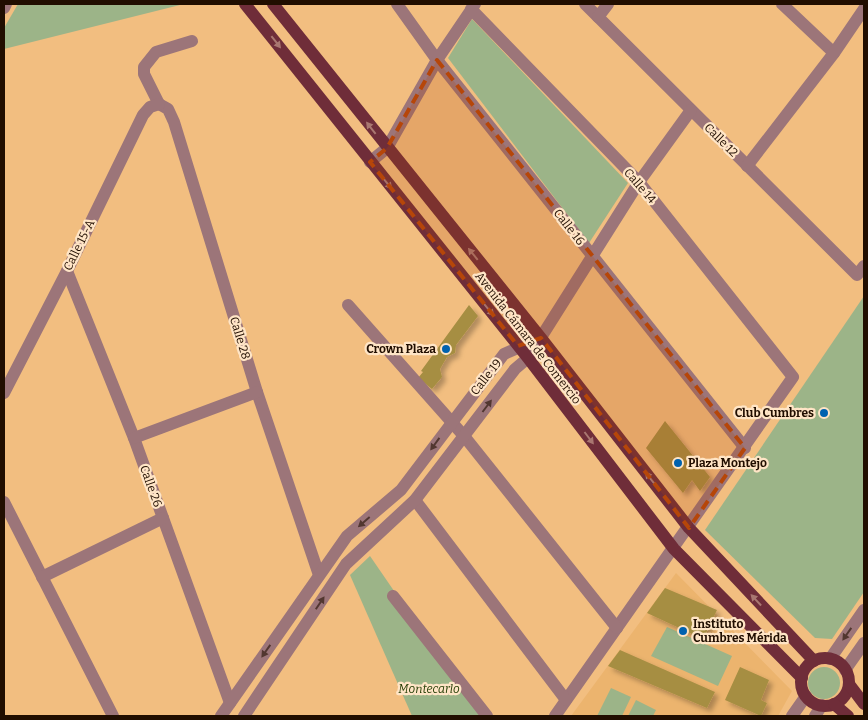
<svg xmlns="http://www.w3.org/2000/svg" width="868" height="720" font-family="Bitter,serif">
	<defs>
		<filter id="shadow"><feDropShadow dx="4" dy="4" stdDeviation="2.5" flood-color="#0004"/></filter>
	</defs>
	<rect width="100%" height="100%" fill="#f2be80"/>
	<polygon fill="#ecb46e" points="676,573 792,691 778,716 571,716"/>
	<g fill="#9cb488">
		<polygon points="18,4 184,4 4,49 4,28"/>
		<polygon points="472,19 628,183 589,243 448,58"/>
		<polygon points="864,296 864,592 832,639 815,638 705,530"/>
		<polygon points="370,556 480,716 412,716 350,575"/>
		<polygon points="667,627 732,656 718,686 651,656"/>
		<circle cx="824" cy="683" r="16"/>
		<polygon points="611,688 631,697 622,716 597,716"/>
		<polygon points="636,700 656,710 653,716 628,716"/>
	</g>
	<g fill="#a68e43" filter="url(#shadow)">
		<polygon points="469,305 478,316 456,345 455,353 447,357 440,369 442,377 432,389 418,378 423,372 421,371"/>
		<polygon points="665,421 710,477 700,491 692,480 683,493 646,448"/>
		<polygon points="665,588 717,610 703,639 647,613"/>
		<polygon points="620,650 715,692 707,708 608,666"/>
		<polygon points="740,667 769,680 761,700 767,703 761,716 725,700"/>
	</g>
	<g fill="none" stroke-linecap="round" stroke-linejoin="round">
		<g stroke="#9c7579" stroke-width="12">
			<polyline points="397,4 437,60 745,448"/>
			<polyline points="585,4 857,275 864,266"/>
			<polyline points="782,4 834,53"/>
			<polyline points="4,8 6,4"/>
			<polyline points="471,9 639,182 793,377 555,716"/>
			<polyline points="598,17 608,4"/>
			<polyline points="159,104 168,109 174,122 257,392 319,575"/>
			<polyline points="159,104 144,74 144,67 156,52 192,41"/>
			<polyline points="370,162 387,148 437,60 475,4"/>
			<polyline points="747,166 834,53 864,9"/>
			<polyline points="67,271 134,438 230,703"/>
			<polyline points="348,305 464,436 617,628"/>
			<polyline points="4,393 67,271 143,115 150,107 159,104"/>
			<polyline points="134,438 257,392"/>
			<polyline points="415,500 566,700"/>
			<polyline points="4,502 113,716"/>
			<polyline points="42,577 163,518"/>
			<polyline points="393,596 487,716"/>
			<polyline points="830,659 864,610"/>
			<polyline points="845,670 864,643"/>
			<polyline points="221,716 347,536 401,490 504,354 541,338"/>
			<polyline points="244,716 346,564 415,500 515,369 528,358 639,182 691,110"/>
			<polyline points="792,716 806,696"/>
			<polyline points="815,716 822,705"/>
		</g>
		<g stroke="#6f2d39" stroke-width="12">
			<polyline points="245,4 528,358 674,549 802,678"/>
			<polyline points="273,4 541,338 689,528 814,661"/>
			<circle cx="825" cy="682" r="24"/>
			<polyline points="849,684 864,704"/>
			<polyline points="834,704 848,716"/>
		</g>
	</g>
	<defs><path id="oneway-solid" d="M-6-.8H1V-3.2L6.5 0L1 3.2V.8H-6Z" transform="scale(1.25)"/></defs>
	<g fill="#a97771">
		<use href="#oneway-solid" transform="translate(276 42) rotate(52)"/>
		<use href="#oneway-solid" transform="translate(371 128) rotate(-128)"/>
		<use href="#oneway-solid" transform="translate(387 183) rotate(51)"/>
		<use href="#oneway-solid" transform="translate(473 254) rotate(-129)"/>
		<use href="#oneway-solid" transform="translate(489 310) rotate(51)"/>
		<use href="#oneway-solid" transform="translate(589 438) rotate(53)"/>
		<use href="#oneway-solid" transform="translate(650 478) rotate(-128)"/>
		<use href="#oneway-solid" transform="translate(756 600) rotate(-133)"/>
	</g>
	<g fill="#523730">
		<use href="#oneway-solid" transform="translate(487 406) rotate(-53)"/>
		<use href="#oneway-solid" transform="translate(435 444) rotate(126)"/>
		<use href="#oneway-solid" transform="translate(364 522) rotate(139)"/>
		<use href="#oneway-solid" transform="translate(320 603) rotate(-56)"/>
		<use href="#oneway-solid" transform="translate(847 634) rotate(125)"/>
		<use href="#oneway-solid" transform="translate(266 651) rotate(125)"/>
	</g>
	<path fill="#b64609" fill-opacity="0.2" stroke="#b64609" stroke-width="4" stroke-dasharray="10 6" stroke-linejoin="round" d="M437,60L745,448L689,528L541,338L518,346L370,162L387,148Z"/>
	<g fill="#0062af" stroke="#ffe5c6" stroke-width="2">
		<circle cx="446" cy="349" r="5"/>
		<circle cx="824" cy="413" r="5"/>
		<circle cx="678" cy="463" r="5"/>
		<circle cx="683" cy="631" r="5"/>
	</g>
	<g text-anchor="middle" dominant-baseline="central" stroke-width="4.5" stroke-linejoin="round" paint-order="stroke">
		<g font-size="12" fill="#210e00" stroke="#ffe5c6">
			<text transform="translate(721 140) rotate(45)">Calle 12</text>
			<text transform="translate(640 186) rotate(49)">Calle 14</text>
			<text transform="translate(569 227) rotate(52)">Calle 16</text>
			<text transform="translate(79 245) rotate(-64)">Calle 15-A</text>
			<text transform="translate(240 338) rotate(73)">Calle 28</text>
			<text transform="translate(528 338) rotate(52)">Avenida Cámara de Comercio</text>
			<text transform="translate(486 377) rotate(-52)">Calle 19</text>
			<text transform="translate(151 486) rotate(70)">Calle 26</text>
		</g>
		<g font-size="12" font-weight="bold" fill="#210e00" stroke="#ffe5c6" text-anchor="end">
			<text x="436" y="349">Crown Plaza</text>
			<text x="814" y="413">Club Cumbres</text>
			<text x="688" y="463" text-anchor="start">Plaza Montejo</text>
			<text x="693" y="624" text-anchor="start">Instituto<tspan x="693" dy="14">Cumbres Mérida</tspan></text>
		</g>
		<g font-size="12" font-style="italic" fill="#273f07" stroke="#ffe5c6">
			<text x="429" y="689">Montecarlo</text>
		</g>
	</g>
	<rect width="868" height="720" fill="none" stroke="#210e00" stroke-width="10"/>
</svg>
